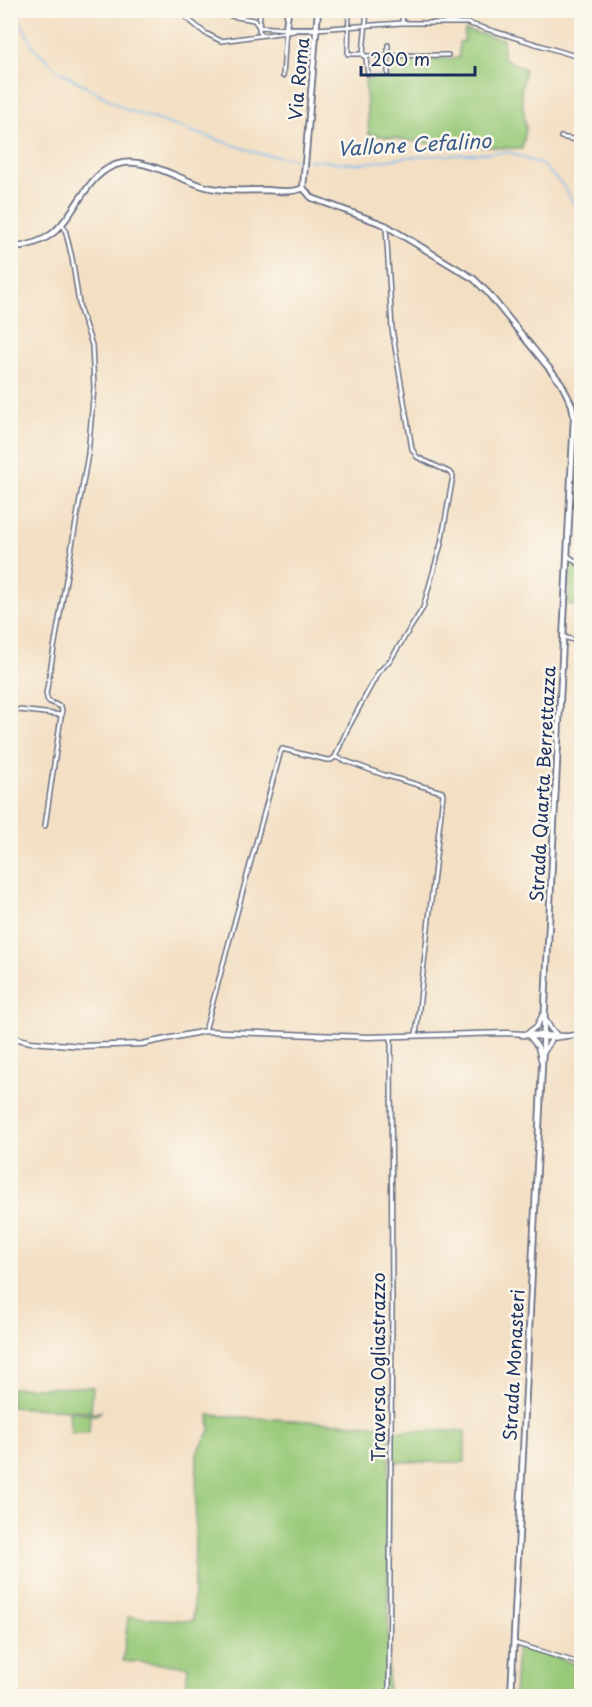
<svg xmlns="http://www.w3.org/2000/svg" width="592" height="1707" font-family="'Playpen Sans',sans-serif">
	<rect width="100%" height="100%" fill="#fbf7ec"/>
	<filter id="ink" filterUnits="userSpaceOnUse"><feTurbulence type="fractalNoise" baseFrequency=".0167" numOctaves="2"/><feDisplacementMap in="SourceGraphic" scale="12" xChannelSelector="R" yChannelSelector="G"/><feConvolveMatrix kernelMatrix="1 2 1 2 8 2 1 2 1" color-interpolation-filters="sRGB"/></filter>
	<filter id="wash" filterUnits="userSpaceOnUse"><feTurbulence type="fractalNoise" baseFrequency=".008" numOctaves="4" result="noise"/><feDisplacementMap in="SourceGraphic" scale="24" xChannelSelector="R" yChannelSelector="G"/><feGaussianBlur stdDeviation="1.35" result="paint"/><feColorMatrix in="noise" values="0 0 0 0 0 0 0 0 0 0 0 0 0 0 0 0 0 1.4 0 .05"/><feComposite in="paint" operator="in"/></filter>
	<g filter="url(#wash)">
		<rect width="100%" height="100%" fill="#f3dfc3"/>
		<g fill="#98c978" stroke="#5a7c6b" stroke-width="1.5">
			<polygon points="465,30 503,39 503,58 525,69 521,92 526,129 522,149 424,143 369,134 365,80 371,79 371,76 391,77 390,60 459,58 459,42 464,41"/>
			<polygon points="572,560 581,569 581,607 568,604 570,562"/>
			<polygon points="93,1387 91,1411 11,1407 11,1388"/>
			<polygon points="102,1411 98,1414 90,1416 89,1433 71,1433 69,1412 95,1413"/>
			<polygon points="209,1415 389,1426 388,1696 185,1696 188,1666 123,1661 128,1617 193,1621 197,1453 210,1431"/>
			<rect x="392" y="1431" width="73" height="31"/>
			<polygon points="517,1646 576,1664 576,1668 579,1669 581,1666 581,1696 514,1696"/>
		</g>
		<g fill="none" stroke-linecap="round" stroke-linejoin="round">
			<g stroke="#7abcf0" stroke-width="1.5">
				<polyline points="15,10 33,47 61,72 127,110 261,154 303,160"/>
				<polyline points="308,160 359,164 408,157 509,152 542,165 563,185 582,219"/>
			</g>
		</g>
	</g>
	<g filter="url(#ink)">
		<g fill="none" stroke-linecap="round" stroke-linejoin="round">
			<defs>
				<g id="minor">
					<polyline points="177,10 205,33 221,41 294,31"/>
					<polyline points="230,10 231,16 254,20 259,27 286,29 283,76"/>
					<polyline points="260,10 259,30 261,35"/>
					<polyline points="349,10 348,54 363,54"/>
					<polyline points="367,10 363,54 366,58 368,74"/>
					<polyline points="402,23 403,10"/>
					<polyline points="316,29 402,23 467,23 582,58"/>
					<polyline points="388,45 388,74"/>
					<polyline points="364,56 448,55"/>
					<polyline points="561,137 582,141"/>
					<polyline points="577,140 578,57"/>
					<polyline points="568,556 582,566"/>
					<polyline points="563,637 582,642"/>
					<polyline points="10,709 62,715"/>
					<polyline points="335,757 384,775 442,792 443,794 416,1035"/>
					<polyline points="45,826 62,710 61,707 48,701 46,694 88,454 94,388 92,345 80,310 72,258 65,229 62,224"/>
					<polyline points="205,1031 280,754 282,749 327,760 331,760 335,757 347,730 378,673 391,659 423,608 441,544 453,476 451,473 417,457 412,449 392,329 386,226"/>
					<polyline points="514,1643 582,1664"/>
					<polyline points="389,1696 392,1311 391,1037"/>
				</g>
				<g id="tertiary">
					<polyline points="545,1019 551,1029 556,1034"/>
					<polyline points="529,1032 537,1026 543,1014"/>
					<polyline points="522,1035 553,1038 582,1034"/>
					<polyline points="10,1037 31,1042 82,1046 142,1044 205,1031 368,1037 506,1033 565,1036"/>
					<polyline points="530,1037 538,1047 541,1060"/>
					<polyline points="544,1052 552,1039"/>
				</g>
				<g id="secondary">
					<polyline points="288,10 286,29 316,29"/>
					<polyline points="303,188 312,198 385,225 474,279 488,293 561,383 572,405 574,417 511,1696"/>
					<polyline points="303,188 318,10"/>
					<polyline points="10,247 21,247"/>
					<path d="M19,247C32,244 43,241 53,233C78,213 87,169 123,163C151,159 184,183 211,188C229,192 248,190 266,190C278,191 293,193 303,188"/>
				</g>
			</defs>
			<use href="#minor" stroke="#676d81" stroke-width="6"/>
			<use href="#tertiary" stroke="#676d81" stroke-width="7"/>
			<use href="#secondary" stroke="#676d81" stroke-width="8"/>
			<use href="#minor" stroke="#fff" stroke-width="3"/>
			<use href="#tertiary" stroke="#fff" stroke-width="4"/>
			<use href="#secondary" stroke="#fff" stroke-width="4.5"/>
		</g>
	</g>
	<g text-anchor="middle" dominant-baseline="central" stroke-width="5" stroke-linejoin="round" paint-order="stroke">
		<g font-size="18" fill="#1b2f5e" stroke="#fbf7ec">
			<text transform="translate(298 79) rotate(-85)">Via Roma</text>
			<text transform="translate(542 784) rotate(-87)">Strada Quarta Berrettazza</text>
			<text transform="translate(513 1365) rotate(-87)">Strada Monasteri</text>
			<text transform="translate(377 1367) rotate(-90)">Traversa Ogliastrazzo</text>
		</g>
		<g font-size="20" font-style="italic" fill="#38598a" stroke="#fbf7ec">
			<text transform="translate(414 144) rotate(-3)">Vallone Cefalino</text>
		</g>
	</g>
	<rect width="592" height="1707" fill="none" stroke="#fbf7ec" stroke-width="36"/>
	<path d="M361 66v9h114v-9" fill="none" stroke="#1b2f5e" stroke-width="3"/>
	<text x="370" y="66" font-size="18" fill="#1b2f5e" stroke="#fbf7ec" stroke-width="4.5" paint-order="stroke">200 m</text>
</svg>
